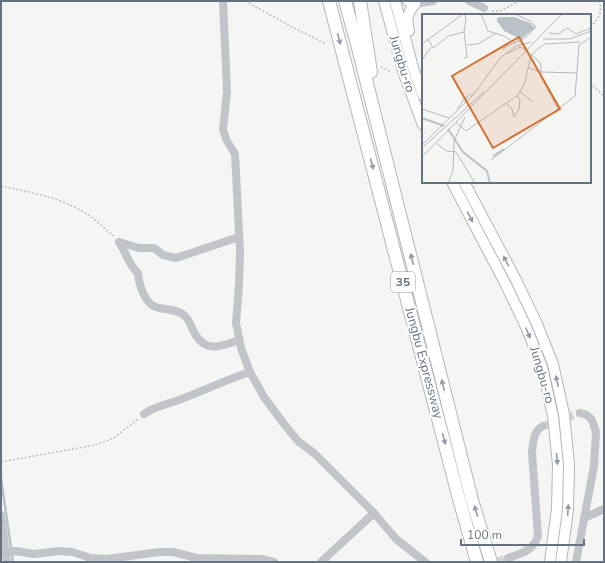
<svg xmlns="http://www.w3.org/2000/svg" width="605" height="563" font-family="'Nunito Sans',sans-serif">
	<rect width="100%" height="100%" fill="#f5f6f3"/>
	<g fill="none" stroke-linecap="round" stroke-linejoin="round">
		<polyline stroke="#bac2c7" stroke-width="2.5" points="1,478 13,562"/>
		<g stroke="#d2d5d6" stroke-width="8" stroke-dasharray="8 4" stroke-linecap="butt">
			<polyline points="543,426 580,413"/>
			<polyline points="497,562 508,558"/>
		</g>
		<defs>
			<g id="major">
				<polyline points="384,1 404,74 423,125"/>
				<polyline points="395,1 414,71 423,95"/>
				<path d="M408,1L415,4C407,13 406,20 409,31"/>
				<polyline points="452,182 506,285 527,329 542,367 553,416 558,465 557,509 550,562"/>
				<polyline points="464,182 516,280 537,324 553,364 564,414 569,465 568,510 561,562"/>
			</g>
			<g id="highway">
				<polyline points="329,1 459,499 477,562"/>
				<polyline points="345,1 358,48 472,500 491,562"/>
				<polyline points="360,1 371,72"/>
			</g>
		</defs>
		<use href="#major" stroke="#b3b6ba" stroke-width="12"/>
		<use href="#highway" stroke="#b4b7ba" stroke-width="14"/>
		<g stroke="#b9bbbe" stroke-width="1.5" stroke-dasharray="2 2" stroke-linecap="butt">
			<polyline points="245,1 294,28 326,44"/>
			<polyline points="492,11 500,11 520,1"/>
			<path d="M590,27C599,19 603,12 599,1"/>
			<polyline points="381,67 392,72"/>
			<polyline points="590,83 604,96"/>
			<path d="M1,186C27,192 56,196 80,210C93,217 103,227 114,236"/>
			<polyline points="1,462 95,445 114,438 138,419"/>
		</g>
		<g stroke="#c1c4c8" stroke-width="8">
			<polyline points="223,1 227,92 223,130 227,141 235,154 240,251 239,285 236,323 241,348 250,372 264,397 284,424 298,441 315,454 374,513 396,539 425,562"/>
			<polyline points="469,1 484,8"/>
			<polyline points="415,4 433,1"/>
			<path d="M119,242C126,252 128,264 138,273C139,285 145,306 159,308C168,310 178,309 185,316C190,321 191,327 194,332C205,354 222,346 239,340"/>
			<polyline points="119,242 139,248 154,248 163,255 176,258 239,237"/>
			<path d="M144,414C154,407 164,405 176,401C201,392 225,380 250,372"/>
			<polyline points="1,515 7,562"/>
			<polyline points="584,518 604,509"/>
			<polyline points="6,552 16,551 34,554 59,551 72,552 91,558 107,559 160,552 173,552 197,558 261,559 274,562"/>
			<path d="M508,558C522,553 533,551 538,536L532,453C533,443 533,431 543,426"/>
			<polyline points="321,562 374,513"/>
			<polyline points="576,562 594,466 596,432 592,420 587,415 580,413"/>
		</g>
		<use href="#major" stroke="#fff" stroke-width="10"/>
		<use href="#highway" stroke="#fff" stroke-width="12"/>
	</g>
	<defs><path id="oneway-solid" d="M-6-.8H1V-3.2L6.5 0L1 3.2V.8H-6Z"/></defs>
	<g fill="#959ca7">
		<use href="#oneway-solid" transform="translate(339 39) rotate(75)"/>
		<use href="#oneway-solid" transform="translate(372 164) rotate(75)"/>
		<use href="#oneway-solid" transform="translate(470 217) rotate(62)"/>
		<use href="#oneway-solid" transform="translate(412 259) rotate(-104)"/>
		<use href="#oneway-solid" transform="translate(506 261) rotate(-118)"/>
		<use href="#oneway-solid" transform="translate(528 333) rotate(67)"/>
		<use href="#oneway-solid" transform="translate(557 381) rotate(-103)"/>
		<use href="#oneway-solid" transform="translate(443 385) rotate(-104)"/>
		<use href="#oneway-solid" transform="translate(444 439) rotate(75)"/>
		<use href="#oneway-solid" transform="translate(557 459) rotate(85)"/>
		<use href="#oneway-solid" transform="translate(568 510) rotate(-86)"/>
		<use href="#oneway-solid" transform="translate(476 511) rotate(-106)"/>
	</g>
	<g text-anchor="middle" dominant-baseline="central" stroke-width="4" stroke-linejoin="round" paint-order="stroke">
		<rect fill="#fff" stroke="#959ca7" stroke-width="1" x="391" y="272" width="24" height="20" rx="3"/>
		<g font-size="12" font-weight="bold" fill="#677281">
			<text x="403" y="282">35</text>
		</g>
		<g font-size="13" fill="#677281" stroke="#fff">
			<text transform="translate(402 64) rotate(73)">Jungbu-ro</text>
			<text transform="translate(424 363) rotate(75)">Jungbu Expressway</text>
			<text transform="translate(542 375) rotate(74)">Jungbu-ro</text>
		</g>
	</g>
	<g transform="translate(422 14)">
		<rect width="169" height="169" fill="#f5f6f3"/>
		<path d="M79,3H92L108,9L113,14L99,25L82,17L75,7V4Z" fill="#bac2c7"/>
		<path fill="none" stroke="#bac2c7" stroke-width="2" d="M0,104L22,112M26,115L41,138L65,157L68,169M71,142L82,135"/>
		<path fill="none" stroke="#b4b9be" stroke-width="1" d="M42,0L44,5L42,18M59,0L66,17L82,22L93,29M127,19L136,20L145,14L154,20L169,14M6,25L11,34L27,22L42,18L45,43L42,44M121,25H148L169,17M0,30L41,0M45,31L56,30L73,20M81,36L83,33L103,24L114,13L108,7L93,0M108,39L119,50V63L136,95M85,40L98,33L103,35M0,46L9,33M107,54L120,58L155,59M98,78L111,88M84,89L90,95L92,102M0,95L27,104M35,95L43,84L51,79M92,103L97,95L98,85L95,82M34,108L44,117L96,81L103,68L109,41L122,30L158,28M15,130L25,137L34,138L53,169M0,131L52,80L78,44L94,32L109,28M0,134L62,78M0,143L140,0M69,146L153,82L157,31L169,23M26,169L31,157L32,127L43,103"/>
		<path fill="#d47235" fill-opacity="0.15" stroke="#d47235" stroke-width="2" d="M97,23L138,95L71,134L30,62Z"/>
		<rect width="169" height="169" fill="none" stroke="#677281" stroke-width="2"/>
	</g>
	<rect width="605" height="563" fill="none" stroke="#677281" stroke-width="4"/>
	<path d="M461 539v6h123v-6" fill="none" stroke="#677281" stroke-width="2"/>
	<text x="467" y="539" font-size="12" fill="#677281" stroke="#ffffff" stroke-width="3" paint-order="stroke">100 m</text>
</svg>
